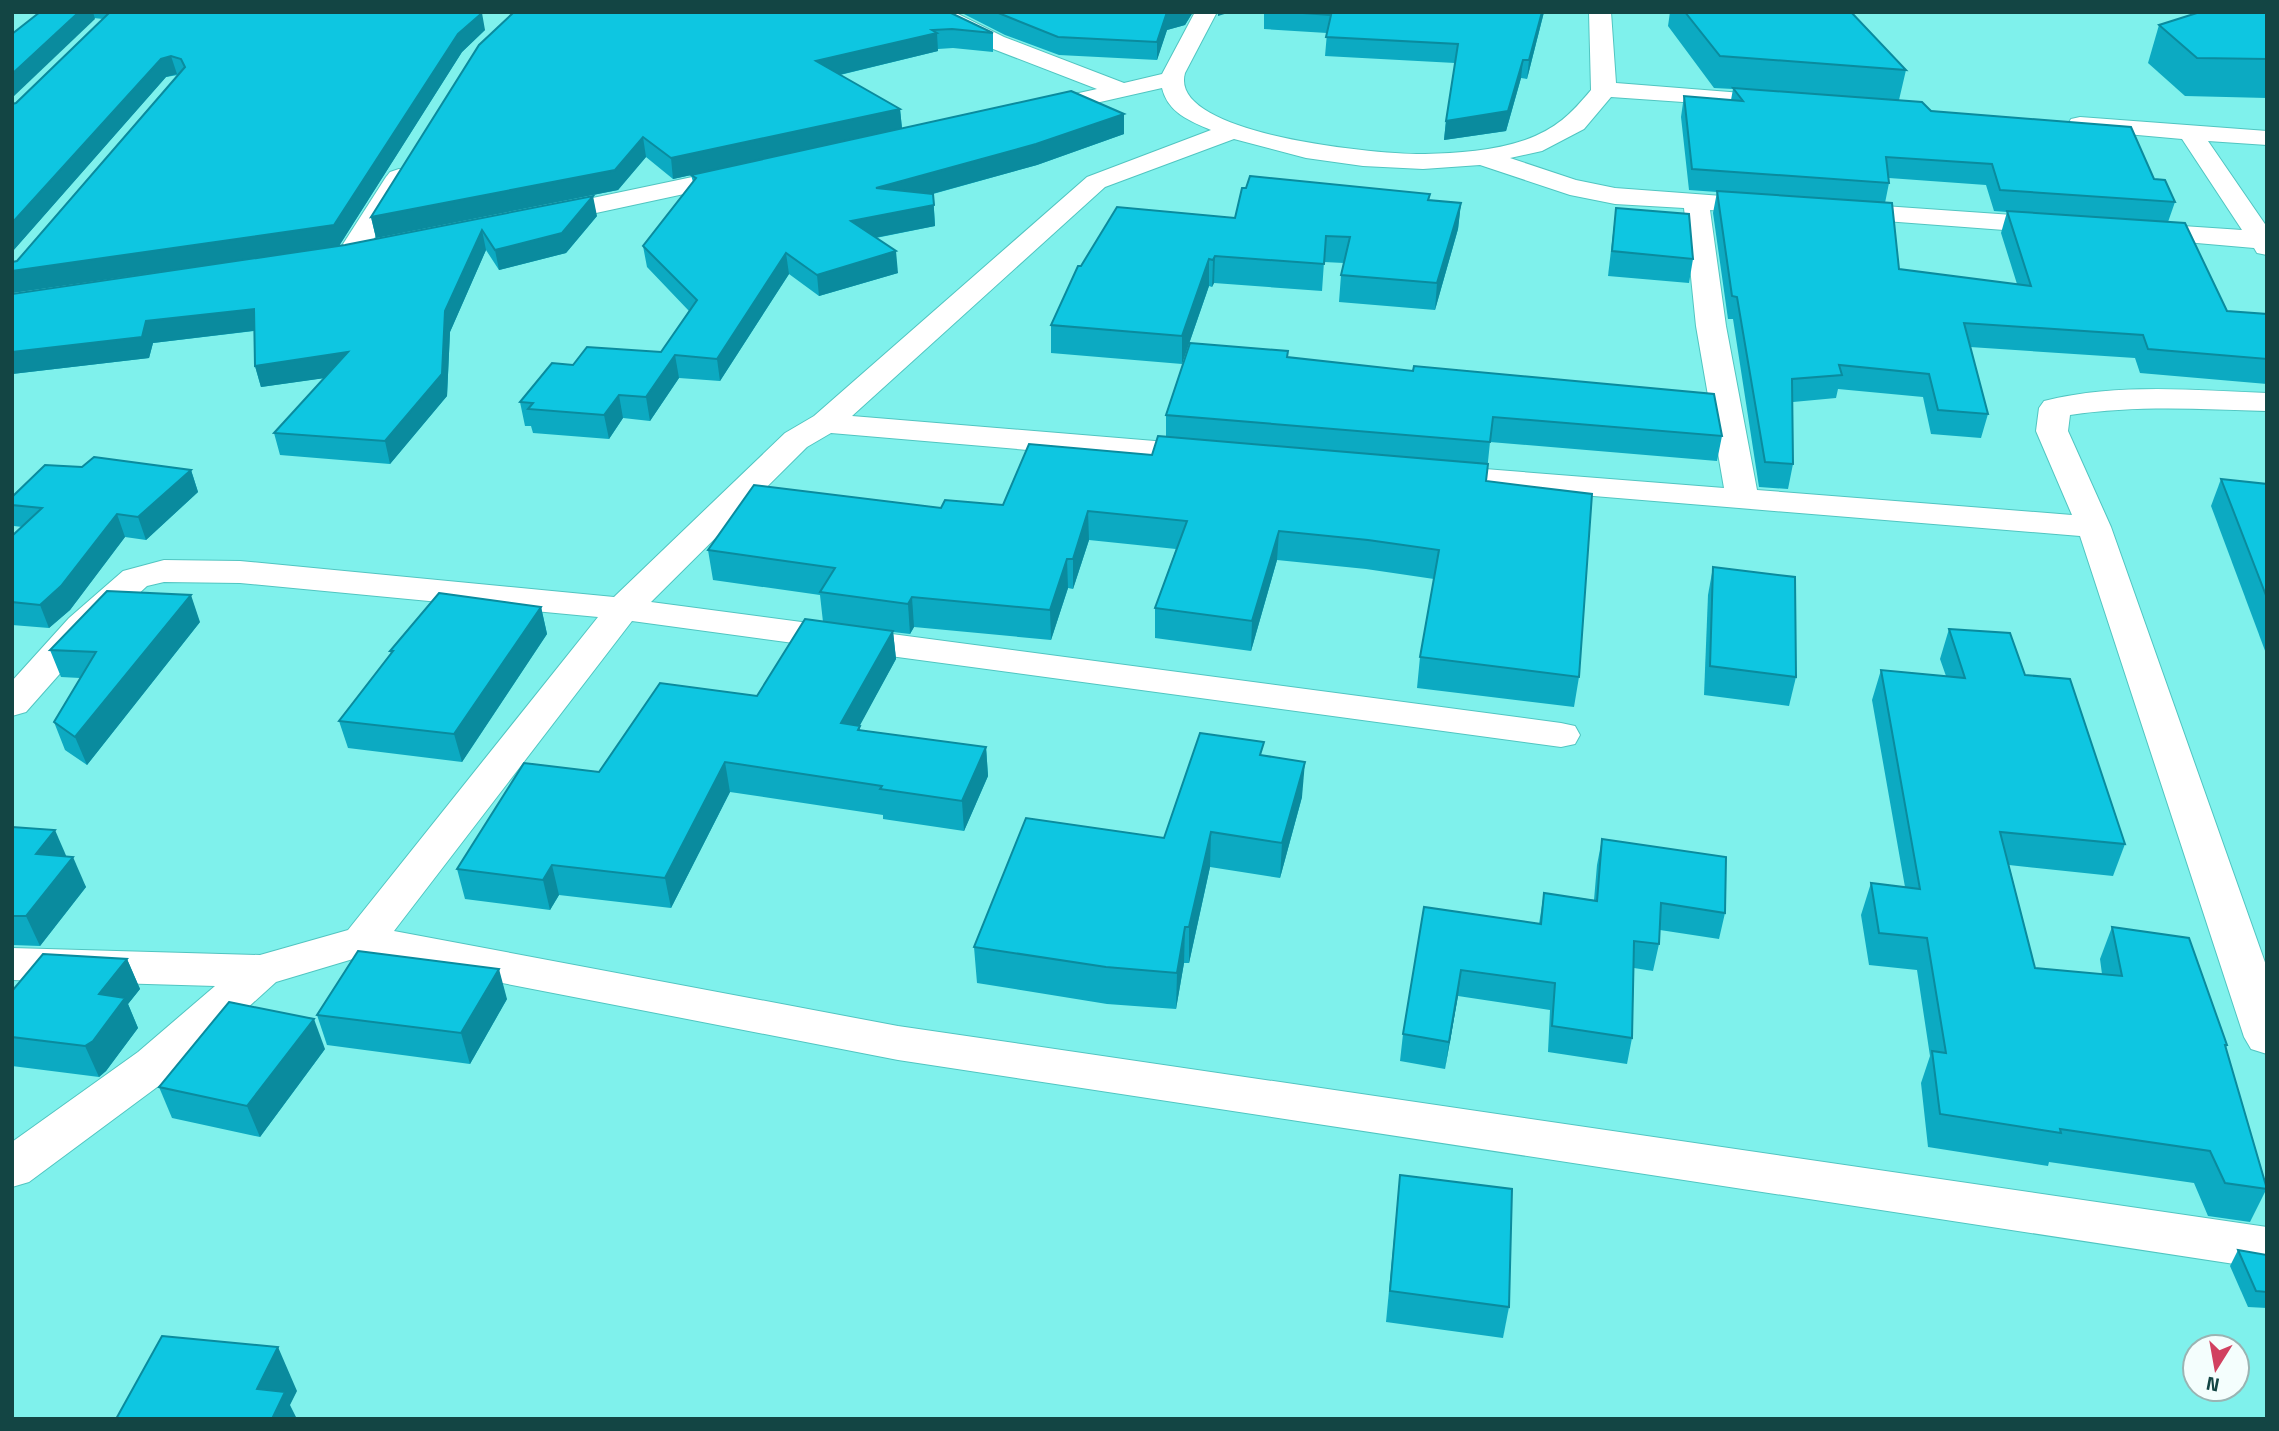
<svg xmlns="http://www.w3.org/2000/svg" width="2279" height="1431" font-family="'Titillium Web',sans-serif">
	<rect width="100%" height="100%" fill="#7ff1ec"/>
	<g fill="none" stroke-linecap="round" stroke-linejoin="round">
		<defs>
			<g id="street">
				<path d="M926,12H954L1004,37L1124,83L1162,74L1195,12H1217L1185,73C1167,136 1385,155 1425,154C1458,153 1493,151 1525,140C1556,129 1571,114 1591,90L1589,12H1611L1616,83L1791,97L1795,102L1791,107L1783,109L1611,97L1584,129L1542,151L1510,158L1576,180L1615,188L1776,200L1780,206L1776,212L1767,214L1710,210L1726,326L1757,490L2072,515L2036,431L2039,408L2044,401C2116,383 2193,390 2267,393V411C2201,409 2135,405 2070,415L2068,431L2111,527L2267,968V1054L2251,1049L2244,1037L2080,536L1422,482L1418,475L1422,468L1434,465L1724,488L1696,326L1684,208L1615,204L1570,195L1480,165L1423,169L1363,166L1306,158L1234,139L1105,187L852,416L1203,445L1214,448L1219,455L1214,462L1203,465L831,433L807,447L651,602L1561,723L1575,726L1580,735L1575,744L1561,747L632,621L394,931L898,1026L2267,1227V1269L898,1060L363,956L276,982L172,1076L29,1182L12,1187V1142L138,1052L215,986L12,980V948L260,955L348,930L598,617L240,583L164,582L147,586L95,634L26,712L12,716V681L69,618L123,571L164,560L240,561L614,597L785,433L814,416L1087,177L1211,130C1190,121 1168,113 1162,88L1034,117L1025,115L1022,110L1025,105L1097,89L988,47L929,17Z"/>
				<polygon points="2080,117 2267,131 2267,145 2208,141 2267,227 2267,255 2257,253 2254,248 2128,237 2125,231 2128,225 2138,223 2242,230 2182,139 2071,129 2068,124 2071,119"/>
				<polygon points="740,167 749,170 753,175 749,180 545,224 536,222 532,216 536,210 545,208"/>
				<polygon points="399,169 408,172 412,177 364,255 360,261 350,263 340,261 336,255 386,177 390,172"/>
				<polygon points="1841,203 2057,218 2066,220 2070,226 2066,232 2057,234 1832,217 1828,211 1832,205"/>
			</g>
		</defs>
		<use href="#street" stroke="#51c5c1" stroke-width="2"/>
		<use href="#street" fill="#fff" fill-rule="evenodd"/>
	</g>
	<g fill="#0caac2" fill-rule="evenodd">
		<polygon points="40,12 458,12 485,30 462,52 339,246 12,293 12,262 17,261 178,75 166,77 12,252 12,104 16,103 103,19"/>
		<polygon points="949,12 993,33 993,52 953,48 938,49 938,51 840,75 900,109 902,128 1124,134 1037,165 933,194 935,226 876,238 898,273 819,296 789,274 720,381 679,378 650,421 623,418 609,439 533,433 531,426 525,426 520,402 573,365 661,352 689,311 647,267 643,246 693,182 691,175 673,179 646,157 618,190 376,238 371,217"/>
		<polygon points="960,12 1193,12 1185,25 1167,30 1157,60 1059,55 1005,35"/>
		<polygon points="1264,12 1544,12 1527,79 1521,78 1506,131 1444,140 1446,121 1455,63 1325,56 1327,33 1264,29"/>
		<path d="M1670,12H1851L1906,70L1899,100L2154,179L2175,202L2168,222L2227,311L2267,314V384L2140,373L2135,358L1970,347L1988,414L1981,438L1931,434L1923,397L1838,389L1836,398L1793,402V464L1788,489L1759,487L1733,319H1728L1713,213L1717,192L1689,190L1681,117L1684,96L1731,100L1733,89L1714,88L1668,26ZM1889,178L1986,185L1994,211L2007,212L2001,233L2017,284L1899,269L1885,203L1889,183Z"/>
		<polygon points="2267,12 2267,98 2185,96 2148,63 2159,25"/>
		<polygon points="1430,194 1429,200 1461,203 1458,229 1435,310 1339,302 1341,275 1344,263 1324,262 1322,291 1214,283 1212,287 1209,286 1182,364 1051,353 1051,325 1081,266 1235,218"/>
		<polygon points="1616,208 1693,259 1689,283 1608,276"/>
		<polygon points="597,216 566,253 499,270 486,250 450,332 447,396 390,464 280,455 274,433 324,378 261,387 255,366 254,331 153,343 149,358 12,374 12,294 345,245"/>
		<polygon points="1288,357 1722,436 1717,461 1490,442 1486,481 1579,677 1574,707 1417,688 1420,657 1434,579 1366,569 1277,560 1251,651 1155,638 1155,608 1176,549 1089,540 1073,589 1068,588 1051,640 914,627 910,634 893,632 896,659 859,726 860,730 986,747 988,776 964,831 883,819 883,815 730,792 671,908 559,895 550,910 465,899 457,869 599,772 757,696 823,622 820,595 713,580 708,550 941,508 1003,505 1152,455 1166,436 1166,415"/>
		<polygon points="82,467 191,470 198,492 146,540 125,537 70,610 49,628 12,625 12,536 22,527 14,526 12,522 12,497"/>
		<polygon points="2221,479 2267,484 2267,656 2211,506"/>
		<polygon points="1713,567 1796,677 1789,706 1704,695 1708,595"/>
		<polygon points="541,607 547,634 462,762 348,748 339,721 391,654 390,651"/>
		<polygon points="200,622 87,765 65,750 54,722 80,678 61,677 50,650"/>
		<polygon points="1949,629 2025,675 2125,844 2113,876 2009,865 2035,968 2102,974 2100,959 2112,927 2227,1045 2226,1048 2267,1188 2250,1222 2208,1216 2194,1183 2049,1162 2048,1166 1928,1147 1921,1083 1930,1056 1917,970 1869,965 1861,915 1871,883 1905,887 1872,700 1881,670 1946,676 1940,659"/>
		<polygon points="1263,756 1302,797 1280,878 1210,867 1189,963 1184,963 1176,1009 1107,1004 977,983 974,947 1164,838"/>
		<polygon points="12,827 67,857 86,887 40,946 12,945"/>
		<polygon points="1602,839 1725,913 1719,939 1660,930 1659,944 1653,971 1634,968 1632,1038 1627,1064 1548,1052 1550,1010 1458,996 1445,1069 1400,1061 1403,1034 1424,907 1539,924 1544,893 1594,900 1597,865"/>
		<polygon points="127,959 140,989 128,1004 138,1028 106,1071 99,1077 12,1066 12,991"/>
		<polygon points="507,999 470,1064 327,1045 317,1015"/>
		<polygon points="325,1049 260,1137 172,1118 159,1087"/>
		<polygon points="1400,1175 1509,1307 1503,1338 1386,1322"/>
		<polygon points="2238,1250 2267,1255 2267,1308 2248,1307 2230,1266"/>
	</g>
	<g fill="#0a8b9e">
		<polygon points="79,12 93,12 95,19 12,98 12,74"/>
		<polygon points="1167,12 1193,12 1185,25 1167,30 1157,60 1157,42"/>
		<polygon points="1218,12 1231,12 1218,16"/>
		<polygon points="1542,12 1544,12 1527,79 1529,60"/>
		<polygon points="482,13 485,30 462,52 339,246 12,293 12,271 458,34"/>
		<polygon points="937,33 938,51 818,80 816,61"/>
		<polygon points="171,56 177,74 166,77 12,252 12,223 161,59"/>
		<polygon points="1523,60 1521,78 1506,131 1444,140 1446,121"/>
		<polygon points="900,109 902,129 673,179 671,158"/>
		<polygon points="1124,114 1124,134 1037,165 877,209 876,188"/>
		<polygon points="643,137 646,157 618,190 376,238 371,217"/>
		<polygon points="933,194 935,226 853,242 851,221"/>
		<polygon points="593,196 597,216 566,253 499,270 495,250"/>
		<polygon points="1461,203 1458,229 1435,310 1437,283"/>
		<polygon points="482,230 486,250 450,332 447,396 390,464 385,441"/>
		<polygon points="896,251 898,273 819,296 817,275"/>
		<polygon points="786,253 789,274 720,381 717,359"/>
		<polygon points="1215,256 1214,283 1212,287 1213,260"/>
		<polygon points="1209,259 1209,286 1182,364 1182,336"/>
		<polygon points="254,309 260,330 153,343 149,358 12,374 12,352 146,321"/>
		<polygon points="348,352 354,374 261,387 255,366"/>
		<polygon points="675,355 679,378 650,421 646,397"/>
		<polygon points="619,395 623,418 609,439 604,415"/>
		<polygon points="191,470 198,492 146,540 138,517"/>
		<polygon points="1088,511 1089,540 1073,589 1073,559"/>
		<polygon points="117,514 125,537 70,610 49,628 40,605"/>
		<polygon points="1279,531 1277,560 1251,651 1252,621"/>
		<polygon points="1067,559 1068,588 1051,640 1050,610"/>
		<polygon points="191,595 200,622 87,765 75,737"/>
		<polygon points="912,597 914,627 910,634 908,604"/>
		<polygon points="541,607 547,634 462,762 454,734"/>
		<polygon points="893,631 896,659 845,753 841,723"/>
		<polygon points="986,747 988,776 964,831 962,801"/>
		<polygon points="725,762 730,792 671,908 665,878"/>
		<polygon points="1305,762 1302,797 1280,878 1282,843"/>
		<polygon points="55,830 68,860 36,854"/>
		<polygon points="1211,832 1210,867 1189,963 1189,927"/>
		<polygon points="73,857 86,887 40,946 26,916"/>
		<polygon points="552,865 559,895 550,910 543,880"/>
		<polygon points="1185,927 1184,963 1176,1009 1177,973"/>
		<polygon points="127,959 140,989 128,1004 138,1028 106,1071 99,1077 85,1046 99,994"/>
		<polygon points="499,969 507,999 470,1064 461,1033"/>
		<polygon points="1461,970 1458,996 1445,1069 1449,1042"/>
		<polygon points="314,1019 325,1049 260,1137 247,1106"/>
		<polygon points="278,1347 297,1391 290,1405 297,1419 270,1419 257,1389"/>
	</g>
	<g fill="#0ec6e1" stroke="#0a8b9e" stroke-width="2">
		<polygon points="40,12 79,12 12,74 12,34"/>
		<polygon points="110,12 458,12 482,13 458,34 334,225 12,271 12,262 17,261 185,67 181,59 171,56 161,59 12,223 12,104 16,103"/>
		<polygon points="514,12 949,12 993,33 952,29 932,30 937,33 816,61 900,109 671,158 643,137 615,170 371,217 479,45"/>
		<polygon points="996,12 1167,12 1157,42 1058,37"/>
		<polygon points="1289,12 1542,12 1529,60 1523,60 1508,111 1446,121 1458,44 1326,37 1331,15"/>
		<polygon points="1685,12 1851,12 1906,70 1720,56"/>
		<polygon points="2200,12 2267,12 2267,59 2197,58 2159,25"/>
		<polygon points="1733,88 1922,102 1931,111 2131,127 2154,179 2165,180 2175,202 2000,190 1992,164 1886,157 1889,183 1692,169 1684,96 1743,101"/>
		<polygon points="1071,91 1124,114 1036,144 876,188 933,194 934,205 851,221 896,251 817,275 786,253 717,359 675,355 646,397 619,395 604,415 528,409 533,403 520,402 552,363 573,365 587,347 661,352 697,300 643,246 696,178 691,175"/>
		<polygon points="1250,176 1430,194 1428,200 1461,203 1437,283 1341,275 1350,237 1326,236 1324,264 1215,256 1213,260 1209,259 1182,336 1051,325 1078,266 1081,266 1117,207 1235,218 1242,188 1246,188"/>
		<polygon points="1717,191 1892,203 1899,269 2031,286 2007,211 2185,223 2227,311 2267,314 2267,359 2148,349 2143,335 1964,323 1988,414 1938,410 1929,374 1839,365 1842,375 1792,379 1793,464 1765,462 1737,297 1732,296"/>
		<polygon points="593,196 562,233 495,250 482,230 445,311 442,374 385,441 274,433 348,352 255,366 254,309 146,321 142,337 12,352 12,294 345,245"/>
		<polygon points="1616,208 1689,214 1693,259 1612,251"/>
		<polygon points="1190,343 1288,351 1287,357 1413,371 1414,366 1714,394 1722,436 1493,417 1490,442 1166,415"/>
		<polygon points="1158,436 1488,464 1486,481 1592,494 1579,677 1420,657 1439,550 1368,540 1279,531 1252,621 1155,608 1187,521 1088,511 1073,559 1067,559 1050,610 912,597 908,604 820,592 835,568 708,550 754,485 941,508 945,500 1003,505 1029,444 1152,455"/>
		<polygon points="94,457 191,470 138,517 117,514 61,586 40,605 12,602 12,536 42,508 12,505 12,497 45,465 82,467"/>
		<polygon points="2221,479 2267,484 2267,598"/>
		<polygon points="1713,567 1795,577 1796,677 1710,666"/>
		<polygon points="107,591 191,595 75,737 54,722 96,652 50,650"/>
		<polygon points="439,593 541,607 454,734 339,721 393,651 390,651"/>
		<polygon points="805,619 893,631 841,723 860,726 858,730 986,747 962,801 880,789 882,786 725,762 665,878 552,865 543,880 457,869 524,763 599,772 660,683 757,696"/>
		<polygon points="1949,629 2010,633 2025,675 2070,679 2125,844 2000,832 2035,968 2122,976 2112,927 2189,938 2227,1045 2225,1045 2267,1189 2225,1183 2210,1151 2060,1129 2061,1133 1940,1114 1932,1051 1946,1053 1927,938 1879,933 1871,883 1920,889 1881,670 1965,678"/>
		<polygon points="1200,733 1264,742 1260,755 1305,762 1282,843 1211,832 1189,927 1185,927 1177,973 1106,967 974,947 1026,818 1164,838"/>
		<polygon points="12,827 55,830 36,854 73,857 26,916 12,916"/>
		<polygon points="1602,839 1726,857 1725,913 1661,903 1659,944 1634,941 1632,1038 1552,1026 1555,983 1461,970 1449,1042 1403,1034 1424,907 1541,924 1544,893 1597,901"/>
		<polygon points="358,951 499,969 461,1033 317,1015"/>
		<polygon points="43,954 127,959 99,994 125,998 93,1041 85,1046 12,1037 12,991"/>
		<polygon points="229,1002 314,1019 247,1106 159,1087"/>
		<polygon points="1400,1175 1512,1189 1509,1307 1390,1291"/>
		<polygon points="2238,1250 2267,1255 2267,1292 2256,1291"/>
		<polygon points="162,1336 278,1347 257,1389 285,1392 272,1419 116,1419"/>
	</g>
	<rect width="2279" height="1431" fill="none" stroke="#134544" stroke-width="28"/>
	<g transform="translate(2216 1368) rotate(191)"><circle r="33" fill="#f4fefd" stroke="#9ab4b3" stroke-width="2"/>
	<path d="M0-5L12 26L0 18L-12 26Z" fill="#d14160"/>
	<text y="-10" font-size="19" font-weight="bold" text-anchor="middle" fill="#134544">N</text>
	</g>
</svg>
